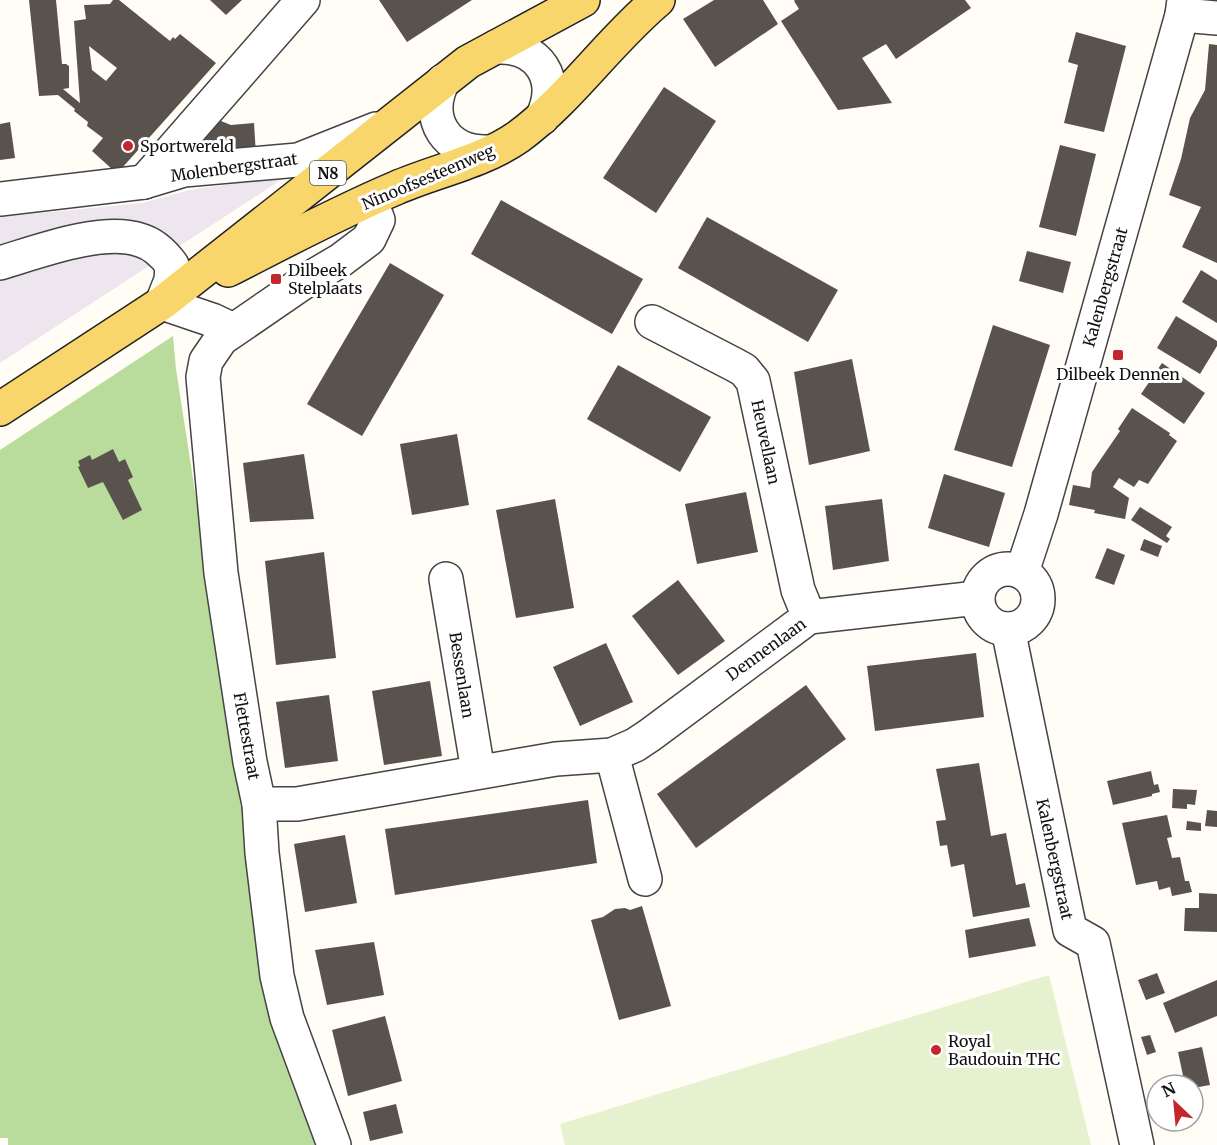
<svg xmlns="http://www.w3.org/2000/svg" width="1217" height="1145" font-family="Merriweather,serif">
	<rect width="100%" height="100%" fill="#fffdf5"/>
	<polygon fill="#eee6ef" points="287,176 0,363 0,217 142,203 190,190"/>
	<polygon fill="#b9dc9c" points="173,336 176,369 239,776 324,1145 8,1145 8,1138 0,1138 0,450"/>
	<polygon fill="#e6f2cf" points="1049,975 1091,1145 565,1145 560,1124"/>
	<g fill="#5a524d" fill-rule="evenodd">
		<path d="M29,0H56L62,64H66L69,66V88L63,89L80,103L74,21L86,19L84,5L110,4L113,0H119L170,41L173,37L175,39L180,34L216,63L122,168L112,169L92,151L103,138L87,126L88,122L74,111L75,109L58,95L39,96ZM89,46L117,68L106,81L92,70Z"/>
		<polygon points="210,0 242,0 226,15"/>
		<polygon points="379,0 472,0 407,42"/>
		<polygon points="714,0 763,0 778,24 715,67 683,19"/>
		<polygon points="795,0 965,0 971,8 896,59 886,44 862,58 892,103 838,110 781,21 799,9 794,1"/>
		<polygon points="1076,32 1126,46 1104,132 1064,123 1078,65 1068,62"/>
		<polygon points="1209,44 1217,45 1217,263 1182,247 1201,207 1169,195 1181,159 1190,118 1205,90"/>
		<polygon points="664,87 716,121 656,213 603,178"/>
		<polygon points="216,119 231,125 254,123 256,155 190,160 187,151"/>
		<polygon points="10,122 15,158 0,160 0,124"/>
		<polygon points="1060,145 1096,154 1076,236 1039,227"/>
		<polygon points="501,200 643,279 612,334 471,254"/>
		<polygon points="707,217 838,290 808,342 678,268"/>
		<polygon points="1027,251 1071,262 1063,293 1019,281"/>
		<polygon points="390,263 444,295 362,436 307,404"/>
		<polygon points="1201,270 1217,280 1217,323 1182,302"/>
		<polygon points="1176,316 1217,341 1217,346 1200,374 1157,348"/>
		<polygon points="993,325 1050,345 1012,467 954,450"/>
		<polygon points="852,359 870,451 809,465 794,372"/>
		<polygon points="1162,363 1205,393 1184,424 1141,394"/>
		<polygon points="618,365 711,417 680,472 587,419"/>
		<polygon points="1132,408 1170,433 1169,435 1177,441 1148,484 1139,480 1134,487 1119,478 1113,487 1129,498 1125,519 1094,513 1095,510 1069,505 1073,485 1090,488 1092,472 1120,431 1118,429"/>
		<polygon points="457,434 469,505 412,515 400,444"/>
		<polygon points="113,449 119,462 125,459 133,477 128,480 142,510 123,520 103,482 88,488 78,467 80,466 78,461 90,455 92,460"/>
		<polygon points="304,454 314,519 250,522 243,463"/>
		<polygon points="944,474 1005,493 989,547 928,528"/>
		<polygon points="746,492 758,552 697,564 685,504"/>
		<polygon points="555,499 574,608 516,618 496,510"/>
		<polygon points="882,499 889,561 833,570 825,506"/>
		<polygon points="1140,507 1172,527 1166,536 1170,539 1167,543 1131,520"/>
		<polygon points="1144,539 1162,546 1158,557 1140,550"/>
		<polygon points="1107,548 1125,555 1114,585 1095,578"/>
		<polygon points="324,552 336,658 276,665 265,561"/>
		<polygon points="678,580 725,641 678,675 632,616"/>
		<polygon points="606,643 633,702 580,726 553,667"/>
		<polygon points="976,653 984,717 875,731 867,666"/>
		<polygon points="430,681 442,756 384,765 372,691"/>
		<polygon points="806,685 846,739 696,848 657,794"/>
		<polygon points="329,695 338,761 285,768 276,702"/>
		<polygon points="979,763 991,836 1006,833 1016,885 1025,883 1030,907 973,917 964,864 951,867 947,845 940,846 936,821 946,820 936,769"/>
		<polygon points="1151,771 1154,785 1158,784 1160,792 1152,794 1152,796 1113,805 1107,781"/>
		<polygon points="1173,789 1197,790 1195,805 1187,804 1187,809 1172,808"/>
		<polygon points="588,800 597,863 395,895 385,829"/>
		<polygon points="1207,810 1217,811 1217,827 1205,826"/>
		<polygon points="1167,815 1172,837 1167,838 1172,858 1180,857 1185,881 1189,881 1192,892 1172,896 1170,887 1159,890 1157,881 1136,885 1122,823"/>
		<polygon points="1187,821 1201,823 1201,831 1186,830"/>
		<polygon points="345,835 357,903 305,912 294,844"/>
		<polygon points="1199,893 1217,894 1217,932 1184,931 1185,908 1199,908"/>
		<polygon points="642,906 671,1006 619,1020 591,920 603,917 615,909 625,908 630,910"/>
		<polygon points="1029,918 1036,946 969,958 965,930"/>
		<polygon points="374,942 384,995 327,1005 315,950"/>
		<polygon points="1157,973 1165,993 1146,1000 1138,980"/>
		<polygon points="1217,980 1217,1016 1175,1033 1163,1003"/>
		<polygon points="385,1016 402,1081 348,1096 332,1030"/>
		<polygon points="1150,1035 1156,1052 1147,1055 1141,1037"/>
		<polygon points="1202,1047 1210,1085 1193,1088 1193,1085 1185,1085 1178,1052"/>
		<polygon points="396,1104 403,1133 370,1141 363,1112"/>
	</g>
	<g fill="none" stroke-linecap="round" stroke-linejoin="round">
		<defs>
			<g id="minor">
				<polyline points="1182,15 1217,18"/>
				<path d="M496,47C539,45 561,79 542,118"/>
				<path d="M443,81C424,119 446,154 489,152"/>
				<polyline points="144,182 303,0"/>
				<polyline points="0,199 144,182 184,170 298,160 376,129"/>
				<path d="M0,263C37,252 103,227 140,240C154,244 164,254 172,265L171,280L162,303L212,320L233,330"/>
				<polyline points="652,322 735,365 744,370 753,381 798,590 809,617"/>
				<circle cx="1008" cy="599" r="30"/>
				<polyline points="1022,572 1041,514 1182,15 1184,0"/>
				<polyline points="446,579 478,771"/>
				<polyline points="1008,629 1070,930 1093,943 1137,1145"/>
				<polyline points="612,755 645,879"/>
				<polyline points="259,804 297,804 556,759 612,755 635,745 650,735 809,617 977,598"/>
				<polyline points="334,1145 287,1018 277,976 262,853 259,804 250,762 221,573 203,377 206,361 221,339 307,280 341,260 369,239 378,220 370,200"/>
			</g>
			<g id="major">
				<path d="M228,270C283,242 339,212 396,188C435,171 482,162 518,137C571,98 608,42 658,0"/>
				<polyline points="0,409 162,303 468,62 583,0"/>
			</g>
		</defs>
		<use href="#minor" stroke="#444" stroke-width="36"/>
		<use href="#major" stroke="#222" stroke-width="36"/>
		<use href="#minor" stroke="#fff" stroke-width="33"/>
		<use href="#major" stroke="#f9d66b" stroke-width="33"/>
	</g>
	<g fill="#c4262e" stroke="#fff" stroke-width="2">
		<circle cx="128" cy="146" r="6"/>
		<rect x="270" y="273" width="12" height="12" rx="3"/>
		<rect x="1112" y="349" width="12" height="12" rx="3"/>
		<circle cx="936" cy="1050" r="6"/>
	</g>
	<g text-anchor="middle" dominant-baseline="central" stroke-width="6" stroke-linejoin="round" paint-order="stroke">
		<rect fill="#fff" stroke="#585858" stroke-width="1.5" x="310" y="161" width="36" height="24" rx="4.5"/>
		<g font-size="15" font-weight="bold" fill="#111">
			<text x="328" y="173">N8</text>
		</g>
		<g font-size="16" fill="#111" stroke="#fff" text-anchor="start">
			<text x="140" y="146">Sportwereld</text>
			<text x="288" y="270">Dilbeek<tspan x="288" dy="18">Stelplaats</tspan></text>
			<text x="1118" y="374" text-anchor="middle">Dilbeek Dennen</text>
			<text x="948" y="1041">Royal<tspan x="948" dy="18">Baudouin THC</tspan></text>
		</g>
		<g font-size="16" fill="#111" stroke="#fff">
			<text transform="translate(234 167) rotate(-8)">Molenbergstraat</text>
			<text transform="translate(428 177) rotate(-23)">Ninoofsesteenweg</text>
			<text transform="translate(1105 287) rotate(-74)">Kalenbergstraat</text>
			<text transform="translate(766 442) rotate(78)">Heuvellaan</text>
			<text transform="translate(766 649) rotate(-36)">Dennenlaan</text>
			<text transform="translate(462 675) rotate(81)">Bessenlaan</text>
			<text transform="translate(247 736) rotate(80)">Flettestraat</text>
			<text transform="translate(1055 859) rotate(78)">Kalenbergstraat</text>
		</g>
	</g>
	<g transform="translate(1175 1103) rotate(334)"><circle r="28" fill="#ffffff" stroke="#a0a0a0" stroke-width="1.5"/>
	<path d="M0-4.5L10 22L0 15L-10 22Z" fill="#c4262e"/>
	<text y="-9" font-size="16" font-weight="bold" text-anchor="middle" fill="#111111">N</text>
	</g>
</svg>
